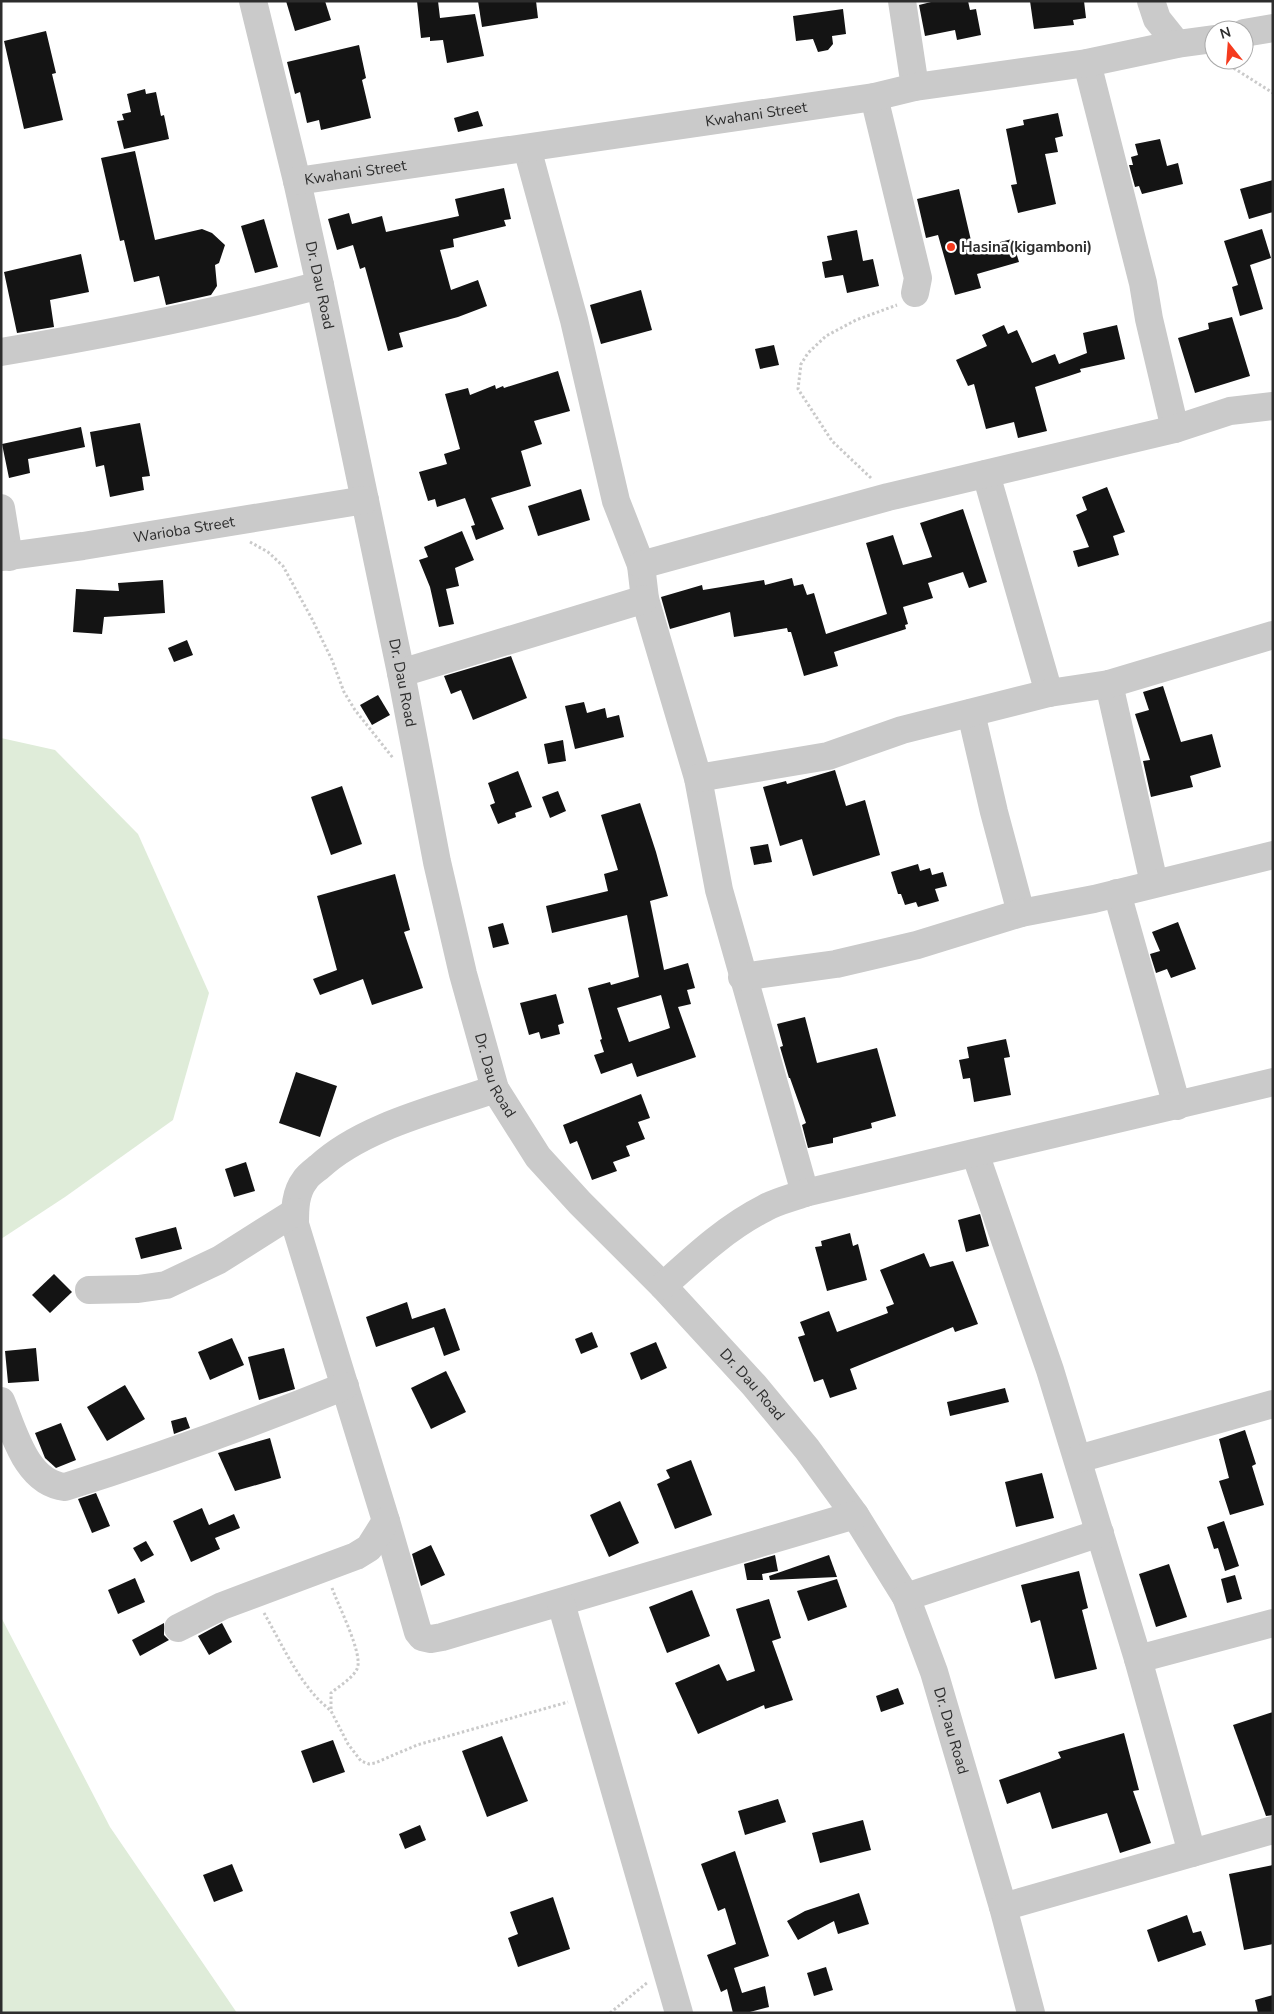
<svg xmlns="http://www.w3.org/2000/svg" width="1274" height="2014" font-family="'Nunito Sans',sans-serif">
	<rect width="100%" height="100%" fill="#fff"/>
	<g fill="#dfecd9">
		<polygon points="1,738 55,750 138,834 209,993 173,1120 65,1197 1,1239"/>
		<polygon points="1,1617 110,1827 237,2013 1,2013"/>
	</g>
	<g fill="#141414" fill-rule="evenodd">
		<polygon points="286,1 325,1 331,20 295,31"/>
		<polygon points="417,1 438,1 440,18 475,14 484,56 447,63 443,40 430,41 430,37 421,38"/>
		<polygon points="478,1 536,1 538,18 482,27"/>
		<polygon points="935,1 968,1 970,10 976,9 981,35 957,40 955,30 925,36 919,5"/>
		<polygon points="1030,1 1084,1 1086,18 1073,20 1074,25 1034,29"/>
		<polygon points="843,9 846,34 832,36 833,44 828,50 818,52 813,39 796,41 793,16"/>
		<polygon points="46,31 56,73 52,74 63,120 24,129 4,41"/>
		<polygon points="359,45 366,78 362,80 371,118 321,130 319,120 307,123 300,92 295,94 287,62"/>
		<polygon points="145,89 146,94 156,92 161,116 164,115 169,139 124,149 117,121 124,120 122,114 131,112 127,94"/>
		<polygon points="478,111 483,126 458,132 454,118"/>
		<polygon points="1058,113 1063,136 1055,138 1058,152 1045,154 1056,204 1018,213 1011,185 1017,184 1006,129 1024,125 1023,120"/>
		<polygon points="1160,139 1167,166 1178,163 1183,184 1142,194 1139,186 1135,187 1129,165 1133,165 1131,157 1138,155 1135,144"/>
		<polygon points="135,151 155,240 202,229 212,233 225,245 219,263 215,265 217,286 211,295 166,305 159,276 134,282 124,240 120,241 101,158"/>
		<polygon points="1273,180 1273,212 1249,219 1240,189"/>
		<polygon points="504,188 511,219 504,220 506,226 453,239 454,247 440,250 451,290 478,280 487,306 458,317 399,333 403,347 388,351 365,267 360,269 353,245 337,250 328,219 349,213 352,224 382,216 386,232 459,216 455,199"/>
		<polygon points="959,189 973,249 1012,239 1019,262 977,274 981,288 955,295 938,235 926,238 917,199"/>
		<polygon points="264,219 278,267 255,273 241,226"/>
		<polygon points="1262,229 1271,258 1250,265 1263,309 1240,316 1232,287 1238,285 1224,241"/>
		<polygon points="857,230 863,261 873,259 879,286 847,293 843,275 825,278 822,262 832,260 827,236"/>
		<polygon points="81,254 89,292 50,300 54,327 17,333 4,272"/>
		<polygon points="641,290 652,330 601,344 590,305"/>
		<polygon points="1232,317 1250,376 1195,393 1178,338 1209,329 1208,323"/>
		<polygon points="1004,325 1008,334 1017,330 1032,363 1055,354 1059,364 1087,353 1083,333 1117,325 1125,359 1080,369 1081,372 1035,387 1047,431 1018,438 1014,422 986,429 974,384 968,386 956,360 987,346 982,335"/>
		<polygon points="774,345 779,365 760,369 755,349"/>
		<polygon points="558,371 570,411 534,421 542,444 521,451 531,486 491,498 504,529 476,540 471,526 475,525 465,498 437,507 435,499 428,501 419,472 447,464 444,454 460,449 445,394 468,388 470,395 495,385 496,389 503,386 504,388"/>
		<polygon points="140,423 150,476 142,477 144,490 110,497 104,465 96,467 90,432"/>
		<polygon points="81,427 85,447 28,459 30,473 9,478 2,444"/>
		<polygon points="1107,487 1125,532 1113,536 1119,555 1078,567 1073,551 1089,547 1076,515 1087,510 1082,497"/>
		<polygon points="581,489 590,520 538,536 528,506"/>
		<polygon points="963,509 987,582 969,588 963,572 928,583 933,598 903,607 908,624 905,625 906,629 834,652 838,666 804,676 791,632 788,632 787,628 734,637 730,612 670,629 661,597 702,585 703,590 764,580 765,585 792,578 794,586 803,584 807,595 814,593 826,634 887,614 866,543 893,535 903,565 932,557 920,523"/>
		<polygon points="462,531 474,560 455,568 459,586 446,589 454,624 439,627 430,587 419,560 428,557 424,547"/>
		<polygon points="163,580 165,613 104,617 102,634 73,632 76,589 119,591 118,583"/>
		<polygon points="187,640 193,655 174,662 168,648"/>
		<polygon points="511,656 527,698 473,720 461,690 451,694 444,676"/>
		<polygon points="1163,686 1181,742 1212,734 1221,767 1190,776 1193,787 1151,797 1143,761 1150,760 1135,714 1149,710 1143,692"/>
		<polygon points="378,695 390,715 372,725 360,705"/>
		<polygon points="584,702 587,713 605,708 607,718 619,715 624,737 575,749 565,706"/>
		<polygon points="563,740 566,761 548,764 544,744"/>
		<polygon points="835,770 846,806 865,800 880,855 813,876 802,839 780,846 763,787 786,781 787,784"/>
		<polygon points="518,771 532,807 515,813 516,817 498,824 490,805 495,803 488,783"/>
		<polygon points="342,786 362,844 331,855 311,797"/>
		<polygon points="558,791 566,811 550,818 542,797"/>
		<path d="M640,803L656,852L668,896L650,901L664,970L688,963L695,988L687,990L691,1004L678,1007L696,1057L637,1077L632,1063L601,1074L594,1055L604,1052L600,1040L602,1039L588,988L610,982L611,985L639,977L627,915L552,933L546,906L608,891L604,874L618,870L601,815ZM661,995L670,1028L629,1042L617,1008Z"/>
		<polygon points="768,844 772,862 754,865 750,847"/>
		<polygon points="918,864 920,871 930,868 932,875 943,872 947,886 935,889 939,901 918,907 916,902 905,905 901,894 898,894 891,872"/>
		<polygon points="395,874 410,930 404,932 423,988 372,1005 363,979 320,995 313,979 337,970 317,896"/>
		<polygon points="1178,922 1196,969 1171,978 1167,969 1156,973 1150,954 1160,951 1152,932"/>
		<polygon points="503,923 509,944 493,948 488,927"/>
		<polygon points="556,994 564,1023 558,1025 560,1034 541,1039 539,1032 529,1035 520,1003"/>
		<polygon points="805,1017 817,1063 877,1048 896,1116 871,1123 872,1128 833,1138 833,1143 808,1148 802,1125 806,1123 790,1078 789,1078 780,1047 783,1046 777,1024"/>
		<polygon points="1006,1039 1010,1057 1004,1058 1011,1095 974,1102 970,1078 963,1079 959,1060 969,1058 967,1047"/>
		<polygon points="296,1072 337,1086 320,1137 279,1123"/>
		<polygon points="641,1094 650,1118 638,1122 645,1139 626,1146 630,1156 613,1162 617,1171 592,1180 577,1141 570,1144 563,1125"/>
		<polygon points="246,1162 255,1191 234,1197 225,1169"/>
		<polygon points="980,1214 989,1246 966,1252 958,1220"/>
		<polygon points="176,1227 182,1249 141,1259 135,1238"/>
		<polygon points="850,1233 853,1246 858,1244 867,1280 827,1291 815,1247 822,1246 821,1241"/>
		<polygon points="924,1253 930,1267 953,1261 978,1324 955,1332 953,1327 850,1369 857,1389 830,1398 823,1379 814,1382 798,1337 805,1335 800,1322 829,1311 837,1332 888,1313 886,1307 894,1304 880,1270"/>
		<polygon points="54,1274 72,1292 50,1313 32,1295"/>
		<polygon points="407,1302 412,1319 445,1308 460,1350 444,1356 434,1327 376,1347 366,1317"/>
		<polygon points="592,1332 598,1347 581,1354 575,1339"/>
		<polygon points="232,1338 244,1365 210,1380 198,1352"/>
		<polygon points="656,1342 667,1368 641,1380 630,1353"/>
		<polygon points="36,1348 39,1381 8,1383 5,1351"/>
		<polygon points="284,1348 295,1389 259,1400 248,1357"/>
		<polygon points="446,1371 466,1412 431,1429 411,1388"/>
		<polygon points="125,1385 145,1419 107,1441 87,1407"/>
		<polygon points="1005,1388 1009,1402 950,1416 947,1402"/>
		<polygon points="186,1417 190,1428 174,1434 171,1421"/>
		<polygon points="61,1423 76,1460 56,1468 45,1458 35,1433"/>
		<polygon points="1245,1430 1256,1464 1252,1466 1264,1505 1230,1515 1219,1481 1229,1478 1219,1439"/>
		<polygon points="270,1438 281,1478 235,1491 218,1453"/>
		<polygon points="691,1460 712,1515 675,1529 657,1484 670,1478 666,1470"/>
		<polygon points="1042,1473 1054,1518 1016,1527 1005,1482"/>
		<polygon points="96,1493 110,1526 92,1533 78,1499"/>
		<polygon points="620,1501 639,1543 609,1557 590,1515"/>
		<polygon points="202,1508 209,1525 234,1514 240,1528 215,1538 220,1549 191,1562 173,1521"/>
		<polygon points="1224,1521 1239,1566 1225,1571 1218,1548 1214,1549 1207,1527"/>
		<polygon points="146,1541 154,1555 141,1562 133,1548"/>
		<polygon points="431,1545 445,1575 421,1586 412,1554"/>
		<polygon points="775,1555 778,1571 762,1574 763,1580 747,1580 744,1564"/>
		<polygon points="829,1555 837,1577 770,1580 769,1576"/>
		<polygon points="1169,1564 1187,1617 1156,1627 1139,1574"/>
		<polygon points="1079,1571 1088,1608 1082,1610 1097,1669 1055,1679 1040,1620 1031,1623 1021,1585"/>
		<polygon points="1235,1575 1242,1599 1227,1603 1221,1579"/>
		<polygon points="135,1578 145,1602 118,1614 108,1590"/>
		<polygon points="837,1579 847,1607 808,1621 797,1591"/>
		<polygon points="692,1590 710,1636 667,1653 649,1607"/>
		<polygon points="769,1599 781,1638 772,1641 793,1700 765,1709 764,1705 698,1734 675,1683 719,1664 727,1681 755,1671 736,1609"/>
		<polygon points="164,1623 164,1635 169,1640 140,1656 132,1640"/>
		<polygon points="222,1623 232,1642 209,1655 198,1636"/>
		<polygon points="898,1688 904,1704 881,1712 876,1696"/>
		<polygon points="1273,1712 1273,1815 1266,1816 1233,1725"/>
		<polygon points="1124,1733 1139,1790 1133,1791 1151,1843 1120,1853 1107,1813 1052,1829 1040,1792 1007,1804 999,1780 1061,1758 1058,1752"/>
		<polygon points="502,1736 528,1801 487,1817 462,1751"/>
		<polygon points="333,1740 345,1772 313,1783 301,1751"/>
		<polygon points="778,1799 786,1822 745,1835 738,1811"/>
		<polygon points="863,1820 871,1850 820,1863 812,1833"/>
		<polygon points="420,1825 426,1840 405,1849 399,1834"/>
		<polygon points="735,1851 769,1956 734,1968 742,1993 765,1986 769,2007 746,2013 733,2013 727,1989 721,1992 707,1955 736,1944 725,1908 718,1911 701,1864"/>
		<polygon points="232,1864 243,1891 214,1902 203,1875"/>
		<polygon points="1273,1865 1273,1944 1244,1950 1229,1874"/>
		<polygon points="859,1893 869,1924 838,1934 834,1921 798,1940 787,1921 805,1911"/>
		<polygon points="553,1897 570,1949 518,1967 508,1938 518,1934 510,1912"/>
		<polygon points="1187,1915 1193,1933 1201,1931 1206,1945 1158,1962 1147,1930"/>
		<polygon points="826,1967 833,1990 814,1996 807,1973"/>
		<polygon points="1273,1995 1273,2013 1258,2013 1255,2000"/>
	</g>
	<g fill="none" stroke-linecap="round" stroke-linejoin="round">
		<g stroke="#cacaca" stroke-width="3" stroke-dasharray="2.5 2.5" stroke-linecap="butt">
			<polyline points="1221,60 1273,93"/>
			<polyline points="871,478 832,441 798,389 801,364 808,353 826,336 856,320 897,305"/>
			<polyline points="250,542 268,552 283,566 312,619 332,660 344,692 355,710 393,758"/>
			<path d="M332,1588C337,1603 364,1655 357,1669C352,1679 339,1686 331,1693V1711L348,1744L361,1761L369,1764L375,1763L417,1745L568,1702"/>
			<path d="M264,1613C283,1646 300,1686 330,1710"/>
			<polyline points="610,2013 648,1982"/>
		</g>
		<g stroke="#cacaca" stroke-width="28">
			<path id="s1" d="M253,1L297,181L320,285L401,673L437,862L463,974L495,1089L538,1157L580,1203L663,1286L754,1385L807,1449L855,1515L906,1597L934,1672L1003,1907L1031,2013"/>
			<polyline points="902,1 915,87"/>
			<polyline points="1151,1 1157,19 1177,44"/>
			<polyline points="1244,33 1273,28"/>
			<polyline points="1087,63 1143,283 1149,319 1175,429"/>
			<polyline points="874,97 918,278 915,293"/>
			<polyline points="527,148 574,320 616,501 641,565 645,599 698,778 719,890 805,1193"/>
			<path id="s2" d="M297,181L874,97L915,87L1087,63L1177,44L1214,39"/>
			<path d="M1,352C109,334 215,313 320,285"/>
			<polyline points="986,474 1049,693"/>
			<polyline points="1,508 9,557"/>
			<path id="s3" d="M1,557L83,546L365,500"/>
			<polyline points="641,565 888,497 1175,429 1230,411 1273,406"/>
			<polyline points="401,673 645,599"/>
			<polyline points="1109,684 1154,883"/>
			<polyline points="971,713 994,812 1021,913"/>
			<polyline points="698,778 828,756 902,730 1049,693 1109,684 1273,635"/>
			<polyline points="1117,893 1177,1106"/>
			<polyline points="742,977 836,964 917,945 1021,913 1094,899 1273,855"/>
			<path d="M495,1089C438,1109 363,1126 319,1167C314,1171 308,1175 305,1180C295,1193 295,1209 295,1224L386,1521L418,1632L422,1637L431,1639L442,1637L855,1515"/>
			<polyline points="975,1153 1050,1370 1138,1659 1192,1853"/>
			<path d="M663,1286C695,1257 727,1227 765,1208C777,1201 792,1198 805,1193L1273,1082"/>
			<polyline points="89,1290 138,1289 166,1285 219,1260 295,1212"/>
			<path d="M1,1401C14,1432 26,1483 65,1487C160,1457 253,1423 345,1386"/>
			<polyline points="1078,1459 1273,1404"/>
			<polyline points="906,1597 1100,1533"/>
			<polyline points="561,1603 679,2013"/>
			<polyline points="178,1628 222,1606 356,1556 369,1548 386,1521"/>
			<polyline points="1138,1659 1273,1623"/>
			<polyline points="1003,1907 1273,1830"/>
		</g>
	</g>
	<circle fill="#f53b1e" stroke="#fff" stroke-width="2" cx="951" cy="247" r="5"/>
	<g text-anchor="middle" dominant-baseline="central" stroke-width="5" stroke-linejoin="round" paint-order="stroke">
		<g font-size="15" fill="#2d2d2d" stroke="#fff">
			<text stroke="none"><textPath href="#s2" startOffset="464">Kwahani Street</textPath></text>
			<text stroke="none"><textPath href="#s2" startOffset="59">Kwahani Street</textPath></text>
			<text stroke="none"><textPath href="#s1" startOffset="292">Dr. Dau Road</textPath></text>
			<text stroke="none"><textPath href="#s3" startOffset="185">Warioba Street</textPath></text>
			<text stroke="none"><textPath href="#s1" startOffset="698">Dr. Dau Road</textPath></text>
			<text stroke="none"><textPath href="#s1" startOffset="1102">Dr. Dau Road</textPath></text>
			<text stroke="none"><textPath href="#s1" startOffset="1508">Dr. Dau Road</textPath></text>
			<text stroke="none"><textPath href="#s1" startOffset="1912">Dr. Dau Road</textPath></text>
		</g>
		<g font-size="15" font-weight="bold" fill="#2d2d2d" stroke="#fff" text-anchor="start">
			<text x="961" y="247">Hasina(kigamboni)</text>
		</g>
	</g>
	<rect width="1274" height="2014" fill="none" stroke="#2d2d2d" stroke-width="5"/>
	<g transform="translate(1229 45) rotate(343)"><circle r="24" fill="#ffffff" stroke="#ababab"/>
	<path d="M0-4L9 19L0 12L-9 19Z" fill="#f53b1e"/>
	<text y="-8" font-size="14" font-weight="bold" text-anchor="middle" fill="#2d2d2d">N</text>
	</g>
</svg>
